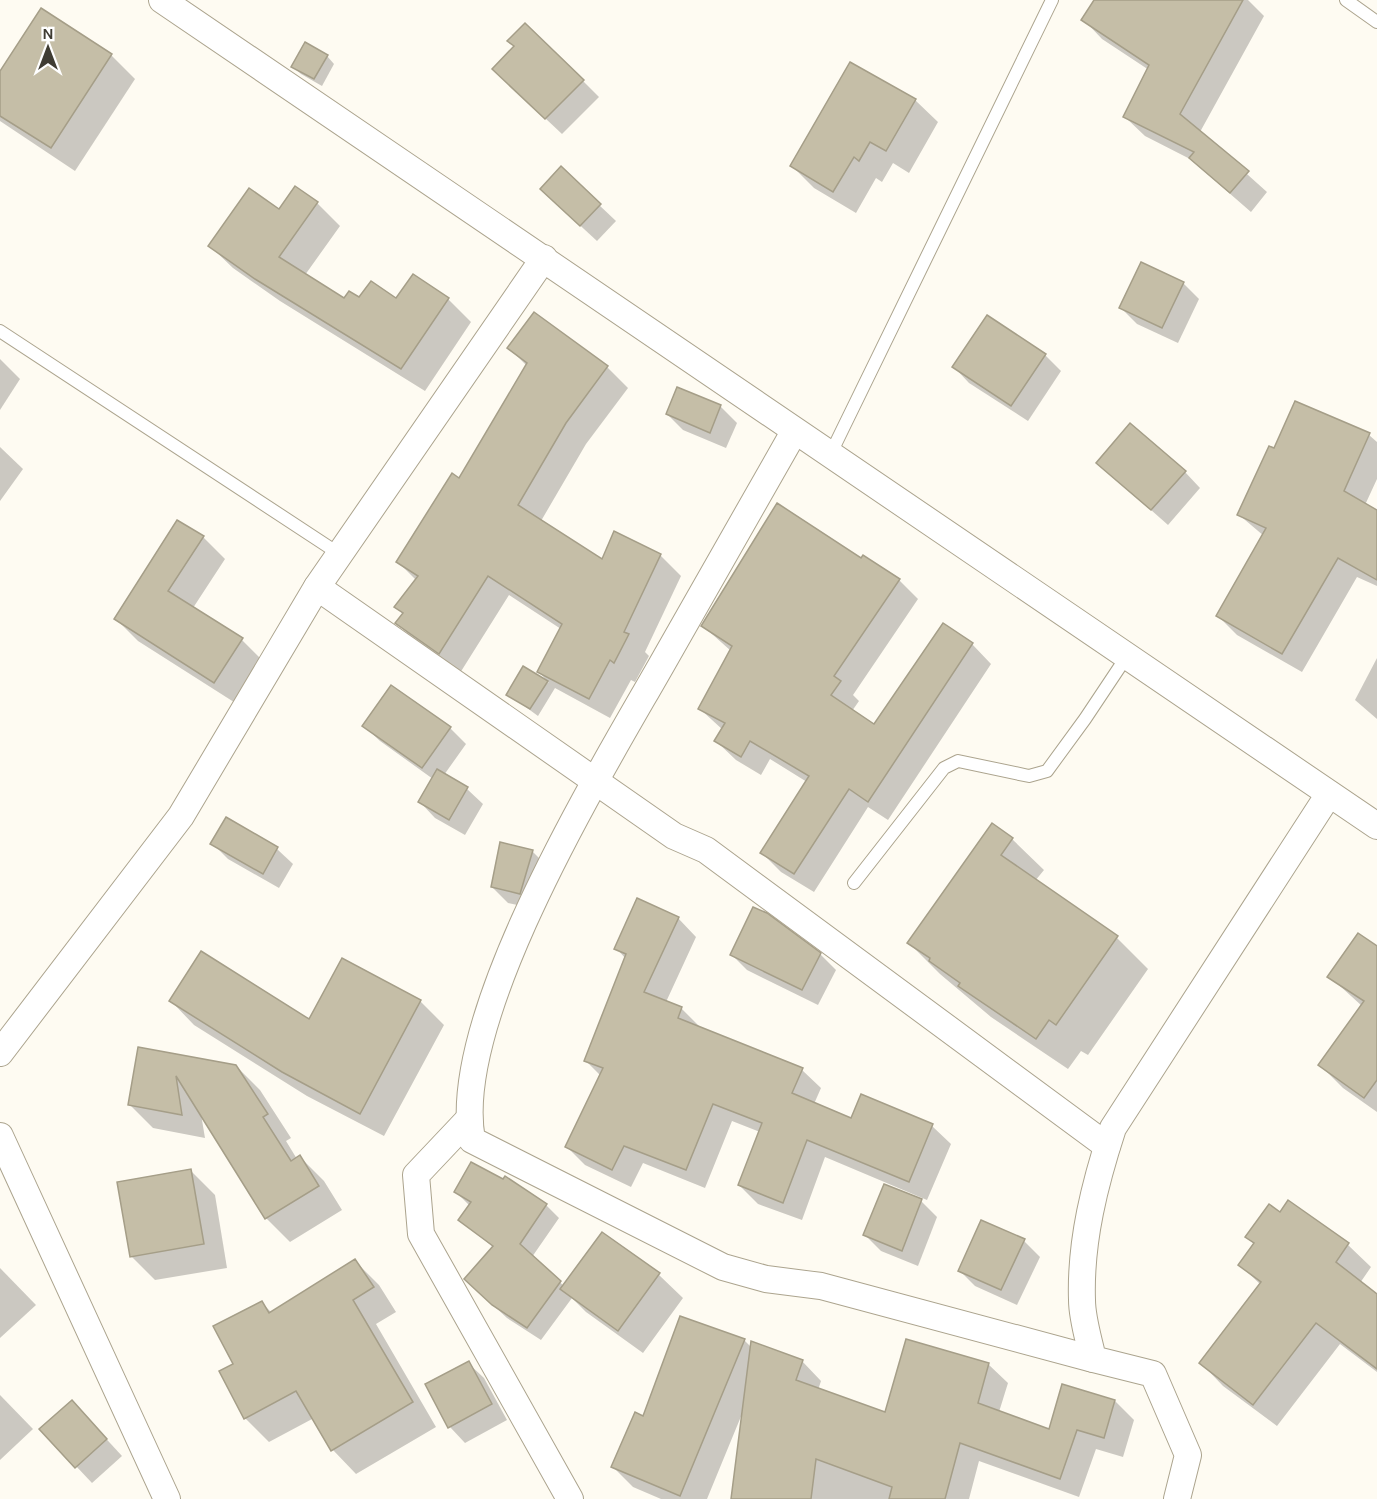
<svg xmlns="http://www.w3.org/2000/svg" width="1377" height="1499" font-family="Karla,sans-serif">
	<rect width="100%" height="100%" fill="#fefbf2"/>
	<g fill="#0003">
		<polygon points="1096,0 1248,0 1264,16 1200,132 1267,192 1251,212 1190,159 1145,136 1125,117 1149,70 1102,39 1083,19"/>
		<polygon points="41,10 111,55 135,79 75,171 0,121 0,73"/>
		<polygon points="516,47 583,81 599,97 562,134 510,85"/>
		<polygon points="327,56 334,64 322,86 301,74 293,67"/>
		<polygon points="851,64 915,100 938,122 909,173 893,163 882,182 876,178 856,213 814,188 792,166"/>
		<polygon points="561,169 616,221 597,241 558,205"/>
		<polygon points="296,188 317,203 340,226 305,275 344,300 397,300 413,276 448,299 471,322 425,391 280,301 233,268 210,246 280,211"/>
		<polygon points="1183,283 1199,299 1178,343 1137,324 1121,308"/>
		<polygon points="534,314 607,367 628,388 586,444 541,521 603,561 660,555 681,576 645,652 649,656 635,682 631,680 610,718 555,688 538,716 508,694 524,668 549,683 539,672 561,629 509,595 460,673 417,643 397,623 404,615 396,607 416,580 398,562 460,480 527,366 509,348"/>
		<polygon points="1045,355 1061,371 1028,421 969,383 954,367"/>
		<polygon points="0,359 20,379 0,410"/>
		<polygon points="678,389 721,407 737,423 726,448 683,430 667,414"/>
		<polygon points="1296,403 1369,435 1377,442 1377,479 1365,505 1377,512 1377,586 1357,577 1302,672 1237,635 1218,616 1264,536 1238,514 1275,450"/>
		<polygon points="0,447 23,469 0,501"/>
		<polygon points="1098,463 1185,472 1200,488 1168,525"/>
		<polygon points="203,537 225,559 193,608 242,640 264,662 237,704 138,641 115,618"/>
		<polygon points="862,560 899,580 918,599 853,695 859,701 852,711 874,726 943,625 972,644 991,664 888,820 868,807 814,892 781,872 762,853 807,782 770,759 761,775 736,760 716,741 723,730 700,709 731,651 703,626"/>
		<polygon points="1377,658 1377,719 1355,700"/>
		<polygon points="364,726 450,728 466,744 444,775 467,789 483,804 465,835 435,818 420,802 433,779 380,741"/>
		<polygon points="226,819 277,849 293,864 279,888 228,859 212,843"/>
		<polygon points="992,825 1012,839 1044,870 1035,881 1117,938 1148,969 1088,1055 1081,1051 1068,1069 991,1017 940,974 909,943"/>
		<polygon points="532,851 548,867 536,909 508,903 492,887"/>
		<polygon points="678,918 696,937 666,1002 681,1008 700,1027 802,1070 821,1088 814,1104 852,1120 932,1126 951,1144 927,1200 825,1157 802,1220 758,1204 739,1185 760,1132 732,1121 705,1188 643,1163 631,1187 585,1165 567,1147 601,1076 586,1061 626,959 616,948"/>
		<polygon points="1377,947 1377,1112 1343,1088 1320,1065 1362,1006 1329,976"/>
		<polygon points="731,954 820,954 836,970 818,1005 747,970"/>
		<polygon points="171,1001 309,1021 420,1001 444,1025 384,1136 307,1096 194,1025"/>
		<polygon points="139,1049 236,1066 260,1090 291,1138 286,1141 297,1159 300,1157 324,1181 342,1210 290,1242 266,1218 201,1114 205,1138 153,1128 130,1105"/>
		<polygon points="191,1171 215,1195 227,1268 155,1280 131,1256"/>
		<polygon points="456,1192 546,1205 559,1218 532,1257 564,1286 659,1275 683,1298 643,1353 586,1312 572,1298 541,1340 507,1318 479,1292 494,1248 460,1220 470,1206"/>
		<polygon points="921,1201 937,1217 918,1266 881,1251 865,1235"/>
		<polygon points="1289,1202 1348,1245 1371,1267 1360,1283 1377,1296 1377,1372 1340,1344 1277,1426 1223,1386 1201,1363 1261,1285 1240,1265 1255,1245 1247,1237 1280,1214"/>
		<polygon points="1024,1241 1040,1257 1017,1305 975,1286 959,1270"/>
		<polygon points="355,1261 379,1285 396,1312 376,1324 436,1427 356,1474 333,1450 314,1418 269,1442 245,1418 235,1365 262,1303 272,1313"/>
		<polygon points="0,1268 36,1305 0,1338"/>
		<polygon points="744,1340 752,1348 802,1361 821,1381 818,1390 886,1414 988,1364 1008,1383 999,1412 1050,1430 1115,1401 1134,1420 1123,1457 1096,1449 1079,1497 979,1461 969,1499 733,1499 742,1414 707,1499 661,1499 633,1487 613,1467 644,1418"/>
		<polygon points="468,1363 484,1378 507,1420 465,1443 450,1427"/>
		<polygon points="0,1395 33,1429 0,1460"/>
		<polygon points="87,1418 122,1456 92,1483 41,1429"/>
	</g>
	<g fill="#c5bea7" stroke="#a59e88" stroke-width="1.5">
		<polygon points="1094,0 1243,0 1180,114 1249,171 1230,193 1189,158 1194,152 1123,117 1149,65 1081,20"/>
		<polygon points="41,8 112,54 51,148 0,116 0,71"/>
		<polygon points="525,23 584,80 545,119 492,69 514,46 507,41"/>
		<polygon points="305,42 328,55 314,79 291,67"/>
		<polygon points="850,62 916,99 886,151 870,142 859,161 854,157 833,192 790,166"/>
		<polygon points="561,166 601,204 580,226 540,189"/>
		<polygon points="295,186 318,202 279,257 344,298 349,291 359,297 371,281 396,298 413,274 449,298 401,369 255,279 208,246 249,188 279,209"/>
		<polygon points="1141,262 1184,282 1162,328 1119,308"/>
		<polygon points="534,312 608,366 566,423 518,505 602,559 614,531 661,554 624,632 629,634 614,663 610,660 589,699 537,672 562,624 488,576 439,654 395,623 403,613 394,607 418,576 396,562 452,473 459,478 527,363 507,348"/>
		<polygon points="987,315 1046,354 1011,406 952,367"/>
		<polygon points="677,387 721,405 710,433 666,414"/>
		<polygon points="1295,401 1370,433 1344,491 1377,510 1377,580 1338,558 1282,654 1216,616 1266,528 1237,515 1269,446 1274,448"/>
		<polygon points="1130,423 1186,471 1151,510 1096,463"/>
		<polygon points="777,503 861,558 863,555 900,579 834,676 841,681 831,695 874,724 943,623 973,643 868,802 849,789 794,874 760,853 809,776 750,741 741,757 714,741 725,723 698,709 732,646 701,626"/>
		<polygon points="177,520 204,536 168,591 243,638 214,683 114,619"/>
		<polygon points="523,666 548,681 530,709 506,695"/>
		<polygon points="391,685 451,727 422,768 362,726"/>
		<polygon points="437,769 468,787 449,820 418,802"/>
		<polygon points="226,817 278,847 263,874 210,844"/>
		<polygon points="992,823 1013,838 1001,855 1118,936 1056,1025 1049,1020 1036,1039 958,986 960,983 929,961 930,958 907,943"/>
		<polygon points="500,842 533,850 520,894 491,887"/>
		<polygon points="637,898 679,917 644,992 682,1007 678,1018 803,1068 792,1093 851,1118 861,1094 933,1124 909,1182 807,1140 783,1203 738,1185 762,1123 713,1104 686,1170 624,1146 612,1170 565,1147 603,1068 584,1061 626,954 614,949"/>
		<polygon points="753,907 767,913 821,953 802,990 730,955"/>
		<polygon points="1358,933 1377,946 1377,1080 1364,1098 1318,1065 1364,1001 1327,977"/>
		<polygon points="201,951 309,1019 342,958 421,1000 360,1114 282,1072 169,1001"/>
		<polygon points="138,1047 236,1065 268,1114 263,1117 291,1161 300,1155 319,1186 265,1219 176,1076 182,1115 128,1105"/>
		<polygon points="471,1162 503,1179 505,1176 547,1204 520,1244 561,1281 527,1328 492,1305 464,1279 493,1246 458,1220 471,1202 454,1192"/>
		<polygon points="191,1169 204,1244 130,1257 117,1182"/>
		<polygon points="884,1184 922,1199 902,1251 863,1235"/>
		<polygon points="1288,1200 1349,1243 1336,1262 1377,1294 1377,1369 1316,1323 1253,1405 1199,1363 1261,1282 1238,1265 1254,1243 1245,1237 1269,1204 1280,1212"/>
		<polygon points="981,1220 1025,1239 1001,1290 958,1271"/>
		<polygon points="602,1232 660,1273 618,1331 560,1289"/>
		<polygon points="355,1259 374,1287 353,1300 413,1402 331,1451 296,1391 244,1419 219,1371 233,1364 213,1326 262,1301 269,1313"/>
		<polygon points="680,1316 745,1339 680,1496 611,1467 635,1412 643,1416"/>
		<polygon points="906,1339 989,1363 978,1403 1049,1429 1062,1384 1115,1400 1104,1438 1077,1430 1060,1479 960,1443 945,1499 889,1499 892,1487 816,1459 811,1499 731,1499 751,1341 803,1360 796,1380 885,1412"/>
		<polygon points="469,1361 492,1404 448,1428 425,1384"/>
		<polygon points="72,1400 107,1439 75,1468 39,1429"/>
	</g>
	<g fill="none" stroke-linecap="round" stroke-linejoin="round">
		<defs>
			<g id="service">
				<polyline points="1346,0 1377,22"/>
				<polyline points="0,331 341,555"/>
				<polyline points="831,453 1052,0"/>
				<polyline points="854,883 944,768 958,761 1029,776 1047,771 1085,719 1127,656"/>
			</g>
			<g id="minor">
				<polyline points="162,0 1377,826"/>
				<path d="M794,432C750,509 706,586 662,664C600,773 449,1018 472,1140L723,1267L766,1279L821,1286L1093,1359"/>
				<polyline points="317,587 674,836 706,850 1107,1146"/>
				<polyline points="0,1053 181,816 317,587 544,258"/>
				<polyline points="468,1120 416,1175 421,1234 570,1499"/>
				<polyline points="0,1136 167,1499"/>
				<path d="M1177,1499L1188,1455L1153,1374L1093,1359C1089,1340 1082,1319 1082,1300C1080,1241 1095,1183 1113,1128L1329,794"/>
			</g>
		</defs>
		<use href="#service" stroke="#aca48e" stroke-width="14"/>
		<use href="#minor" stroke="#aca48e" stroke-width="28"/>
		<use href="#service" stroke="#fff" stroke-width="12"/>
		<use href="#minor" stroke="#fff" stroke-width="26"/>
	</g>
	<g transform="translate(48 48)" stroke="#ffffff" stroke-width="4.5" paint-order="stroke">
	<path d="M0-4.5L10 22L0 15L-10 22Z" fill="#3f3c33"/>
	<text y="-9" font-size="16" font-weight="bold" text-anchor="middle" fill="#3f3c33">N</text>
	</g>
</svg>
